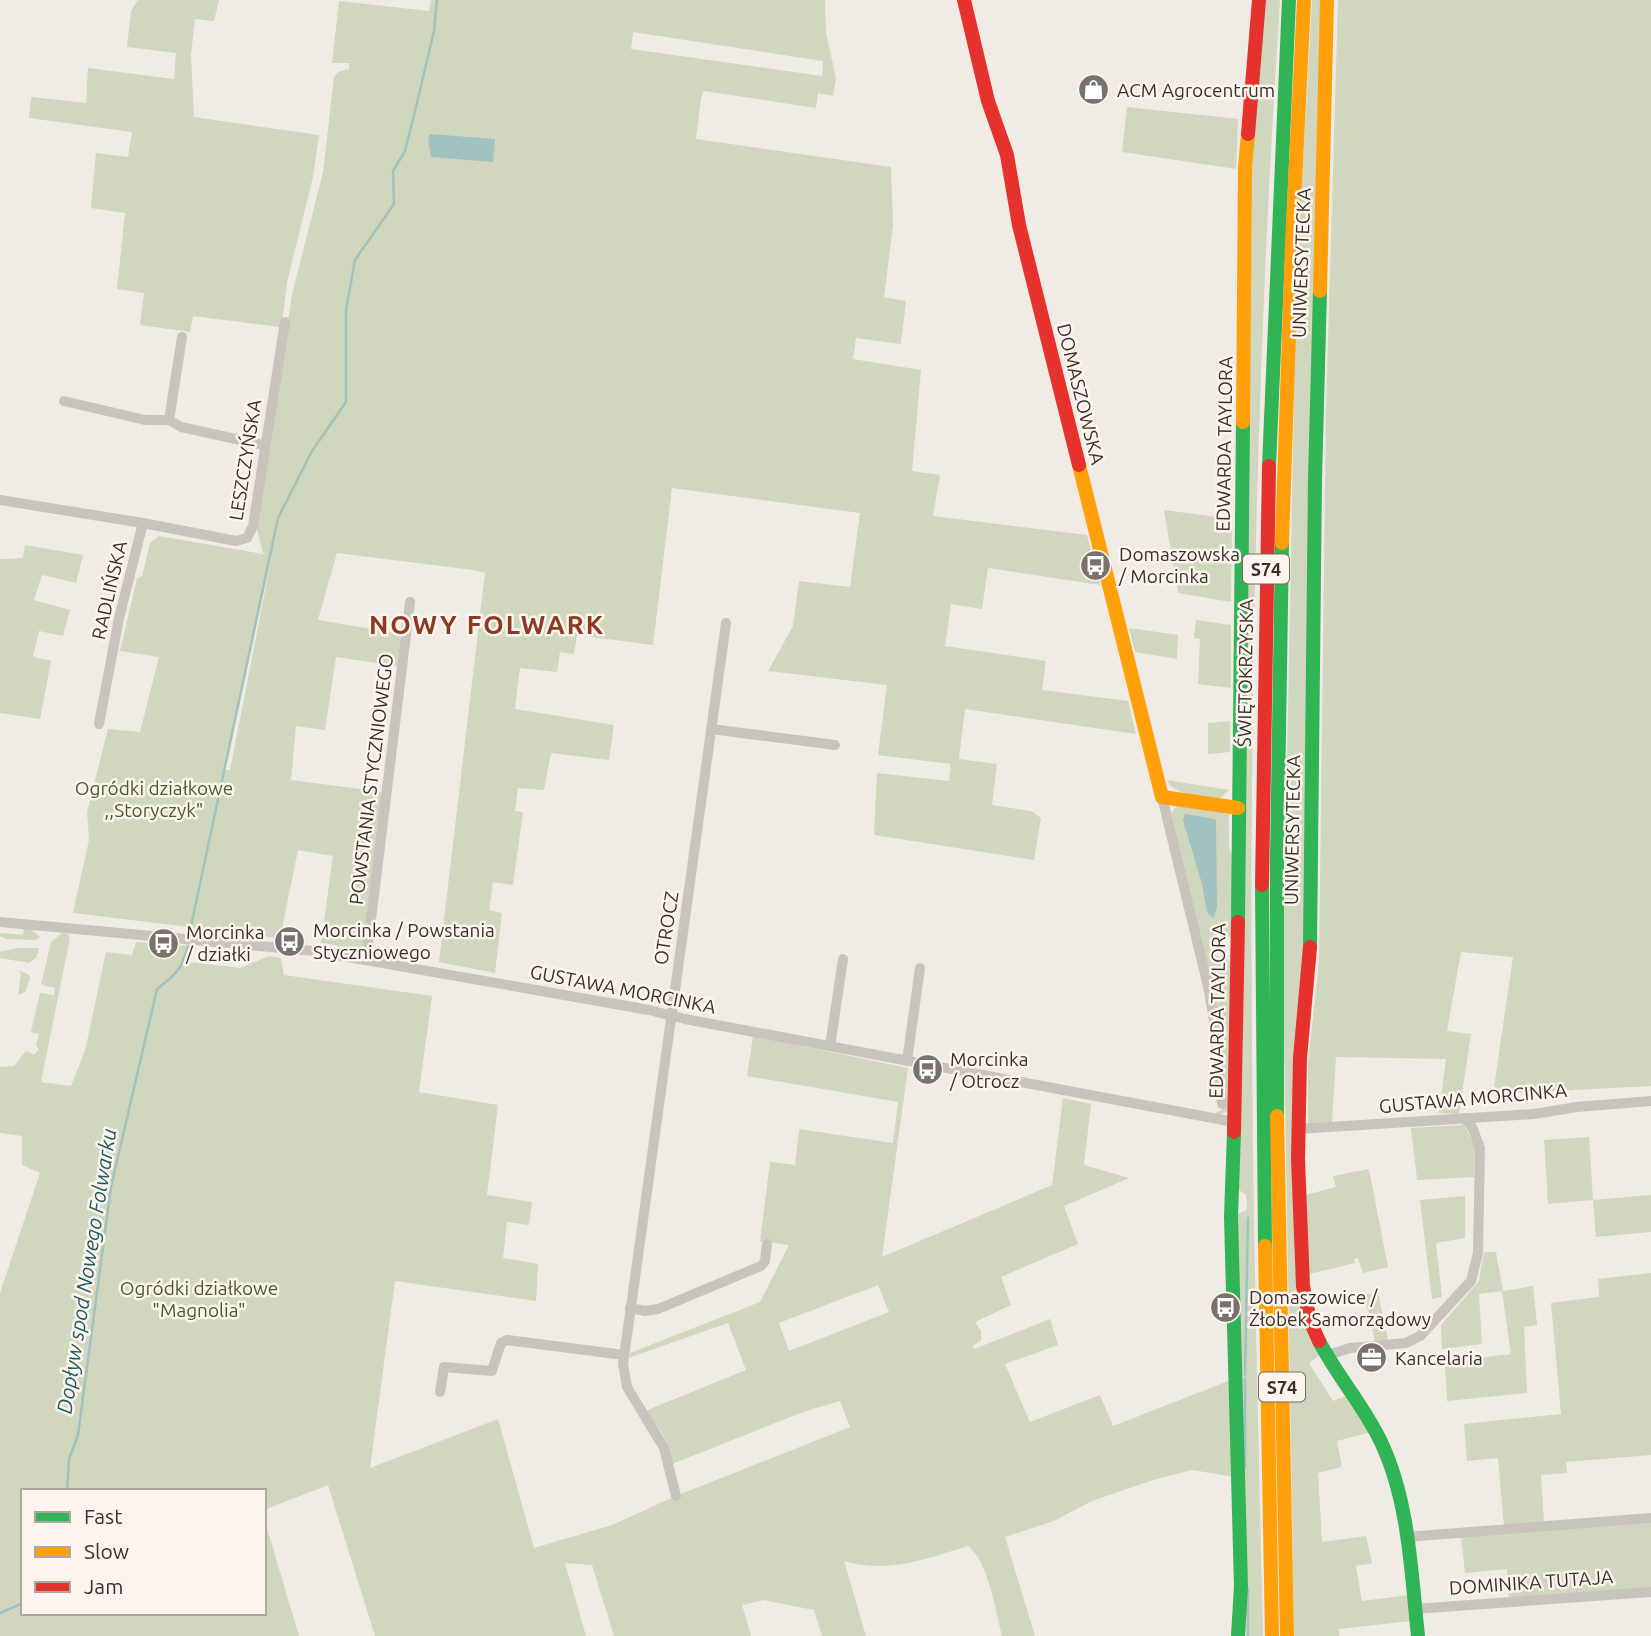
<svg xmlns="http://www.w3.org/2000/svg" width="1651" height="1636" font-family="Ubuntu,sans-serif">
	<rect width="100%" height="100%" fill="#f0ebe5"/>
	<g fill="#d1d6bf" fill-rule="evenodd">
		<polygon points="138,0 219,0 214,21 195,19 191,55 194,117 319,135 313,177 287,282 282,324 280,327 193,316 190,332 140,325 144,293 117,289 125,213 91,208 96,153 128,157 132,132 29,118 31,97 86,103 88,68 174,79 176,53 127,47 131,11"/>
		<path d="M431,0H825L826,33L836,78L833,96L818,93L816,108L704,91L701,98L696,139L891,167L893,225L884,297L906,301L901,344L856,338L853,359L921,370L912,471L940,475L933,516L1087,535L1100,585L988,568L982,609L951,604L945,646L1046,661L1042,690L1128,701L1136,734L965,709L959,759L997,764L992,805L1031,811L1041,818L1034,860L874,835L877,773L949,781L951,764L878,755L887,685L768,671L793,626L799,581L850,587L860,513L672,488L653,645L577,635L574,654L560,652L557,672L520,668L515,709L614,725L609,760L551,753L544,790L518,788L515,811L523,812L513,885L493,882L489,910L502,913L495,973L439,962L485,573L473,570L337,553L318,620L401,634L397,666L336,657L325,730L296,726L291,780L383,792L365,950L321,943L333,856L298,850L280,938L190,930L191,923L189,927L73,913L89,840L87,812L108,729L140,732L159,657L120,651L137,578L142,576L150,543L159,536L269,555L263,553L257,530L292,294L323,172L334,77L338,72L349,69V63H332L339,1L429,11ZM633,32L823,61L822,76L631,49ZM272,555L230,770H225Z"/>
		<path d="M1263,0H1280C1255,380 1248,762 1253,1143C1255,1307 1259,1472 1263,1636H1241L1234,1216L1247,1210L1246,1195L1236,1188L1249,184Z"/>
		<polygon points="1312,0 1324,0 1306,956 1292,1124 1297,1289 1304,1321 1322,1353 1309,1363 1333,1401 1349,1395 1371,1432 1337,1441 1342,1467 1318,1473 1322,1542 1366,1536 1372,1563 1356,1566 1362,1601 1409,1595 1411,1621 1339,1629 1339,1636 1294,1636 1283,974 1296,293"/>
		<polygon points="1338,0 1651,0 1651,1086 1493,1094 1513,957 1461,952 1447,1031 1471,1034 1459,1114 1439,1113 1446,1059 1336,1057 1332,1122 1308,1124 1308,1062 1319,962 1326,408"/>
		<polygon points="1127,107 1238,119 1236,169 1122,152"/>
		<polygon points="1164,510 1232,519 1231,602 1178,593"/>
		<polygon points="25,545 83,555 76,583 42,575 34,600 70,610 63,636 39,631 33,657 51,661 40,719 0,713 0,559 23,558"/>
		<polygon points="1196,620 1231,625 1231,688 1198,684 1200,639 1194,638"/>
		<polygon points="1129,628 1178,635 1177,659 1135,652"/>
		<polygon points="1230,721 1230,752 1208,754 1208,723"/>
		<path d="M1167,780L1229,790L1221,798C1205,798 1174,796 1167,780Z"/>
		<polygon points="1178,805 1229,814 1229,847 1233,858 1231,935 1226,939 1216,940 1216,956 1226,957 1233,967 1228,1111 1217,1116 1212,1115 1221,1110 1226,1104 1171,813"/>
		<polygon points="24,929 33,930 40,937 37,940 6,939 0,936 0,933 23,935"/>
		<path d="M62,933L68,934L70,938L41,1082L71,1086L85,1051L106,952L132,955L136,942L188,946L190,949L189,962L240,968L269,956L281,958L284,975L432,996L419,1092L498,1105L487,1195L532,1202L529,1225L507,1222L503,1258L538,1264L536,1301L395,1281L370,1468L498,1419L534,1548L612,1525L676,1496L850,1427L840,1401L803,1412L672,1464C670,1441 659,1428 645,1411L746,1370L728,1323L628,1358L630,1353L760,1302L789,1245L760,1241L770,1162L795,1165L799,1129L893,1143L898,1102L747,1076L753,1036L908,1068L882,1257L1052,1185L1063,1098L1091,1104L1084,1165L1129,1178L1064,1206L1078,1244L1001,1277L1011,1305L975,1322L981,1331V1340L972,1347L974,1349L1050,1319L1058,1345L1005,1364L1030,1422L1100,1395L1113,1426L1231,1380L1235,1477L1192,1470L1150,1481L1092,1501L1054,1521L1005,1537L1035,1636H1002C996,1612 988,1561 968,1546C927,1559 886,1574 844,1561L866,1636H822L814,1610L763,1600L742,1605L751,1636H614L592,1565L565,1563L586,1636H375L328,1485L264,1510V1491H23V1613H264V1518L299,1636H0V1293L40,1173L22,1165V1136L0,1133V1067L14,1066L26,1051L34,1055L39,1049L36,1046L39,1034L31,1032L40,993L54,995L55,988L41,985L51,942ZM878,1285L889,1312L789,1351L779,1323Z"/>
		<polygon points="18,948 37,948 39,949 36,958 29,963 0,958 0,952"/>
		<polygon points="19,970 29,975 30,979 25,992 18,995 21,974"/>
		<polygon points="1464,1125 1475,1147 1474,1177 1417,1180 1411,1128"/>
		<polygon points="1589,1137 1593,1200 1651,1195 1651,1232 1596,1237 1593,1200 1548,1204 1544,1140"/>
		<polygon points="1369,1169 1388,1267 1363,1273 1358,1258 1354,1259 1355,1263 1309,1274 1306,1195 1336,1187 1333,1176"/>
		<polygon points="1465,1196 1465,1238 1436,1243 1442,1297 1432,1299 1420,1200"/>
		<polygon points="1484,1252 1496,1252 1503,1291 1533,1286 1537,1325 1524,1327 1527,1393 1447,1401 1445,1362 1511,1354 1502,1291 1479,1294 1482,1344 1442,1349 1441,1325 1479,1281"/>
		<polygon points="1651,1273 1651,1455 1566,1462 1567,1473 1541,1475 1544,1523 1504,1526 1498,1458 1467,1461 1464,1424 1561,1414 1551,1303 1599,1297 1598,1279"/>
		<polygon points="1378,1292 1388,1340 1375,1341 1364,1295"/>
		<polygon points="1651,1523 1651,1592 1509,1601 1507,1569 1465,1573 1461,1536"/>
	</g>
	<g fill="#a1c2c1">
		<polygon points="430,134 495,139 493,162 431,157 428,138"/>
		<polygon points="1185,814 1215,819 1216,821 1217,908 1213,918 1207,912 1202,884 1183,820"/>
	</g>
	<g fill="none" stroke-linecap="round" stroke-linejoin="round">
		<g stroke="#a1c2c1" stroke-width="2.5">
			<polyline points="191,926 278,518 312,451 346,402 346,310 355,260 394,204 393,171 405,151 416,107 434,31 437,0"/>
			<polyline points="1245,1375 1248,1218"/>
			<polyline points="1245,1467 1245,1379"/>
			<path d="M67,1491L69,1459L78,1435L111,1187L157,989C176,974 181,971 188,946"/>
			<polyline points="1248,1589 1248,1636"/>
			<polyline points="0,1613 23,1603"/>
		</g>
		<g stroke="#c9c3be" stroke-width="10">
			<polyline points="182,337 169,420 181,427 264,445"/>
			<polyline points="64,401 145,420 169,420"/>
			<polyline points="0,500 143,523 119,618 99,724"/>
			<polyline points="143,523 236,541 247,538 253,526 285,322"/>
			<polyline points="711,729 835,745"/>
			<polyline points="1162,797 1207,982 1213,1013 1222,1104"/>
			<polyline points="0,922 314,951 649,1010 685,1019 1234,1122"/>
			<polyline points="366,960 410,602"/>
			<polyline points="830,1046 843,959"/>
			<polyline points="907,1061 920,968"/>
			<polyline points="1298,1129 1534,1114 1577,1107 1651,1101"/>
			<polyline points="630,1308 645,1311 658,1309 761,1266 765,1261 767,1244"/>
			<polyline points="1328,1355 1350,1348 1406,1343 1420,1336 1471,1281 1478,1253 1480,1148 1472,1127 1464,1118"/>
			<polyline points="440,1392 444,1367 492,1371 501,1343 507,1340 624,1355"/>
			<polyline points="676,1496 664,1448 627,1387 623,1364 726,623"/>
			<polyline points="1406,1537 1651,1518"/>
			<polyline points="1414,1609 1651,1592"/>
		</g>
		<g stroke="#30b455" stroke-width="14">
			<polyline points="1269,466 1289,0"/>
			<polyline points="1262,885 1265,1246"/>
			<polyline points="1238,922 1243,422"/>
			<polyline points="1310,947 1315,479 1320,291"/>
			<polyline points="1277,1116 1277,856 1282,543"/>
			<polyline points="1234,1132 1231,1217 1241,1586 1238,1636"/>
			<path d="M1319,1341C1337,1376 1364,1406 1381,1442C1409,1501 1411,1571 1418,1636"/>
		</g>
		<g stroke="#ff9f0a" stroke-width="14">
			<polyline points="1320,291 1327,0"/>
			<polyline points="1243,422 1245,167 1248,134"/>
			<polyline points="1079,465 1162,797 1238,808"/>
			<polyline points="1282,543 1292,244 1304,0"/>
			<polyline points="1277,1116 1287,1636"/>
			<polyline points="1265,1246 1272,1636"/>
		</g>
		<g stroke="#e5322d" stroke-width="14">
			<polyline points="964,0 988,101 1007,155 1019,225 1079,465"/>
			<polyline points="1248,134 1259,0"/>
			<polyline points="1262,885 1269,466"/>
			<polyline points="1310,947 1300,1058 1298,1159 1303,1286 1310,1321 1319,1341"/>
			<polyline points="1234,1132 1238,922"/>
		</g>
	</g>
	<defs>
		<symbol id="shop-disc" viewBox="-11 -11 22 22"><circle r="9.5" fill="#7a716c" stroke="#fbf5ee"/><path d="M-5-2.5h2.3a2.7 3.5 0 0 1 5.4 0H5L5.5 6h-11ZM-1.5-2.5h3a1.5 2.3 0 0 0-3 0Z" fill="#fff"/></symbol>
		<symbol id="bus-disc" viewBox="-11 -11 22 22"><circle r="9.5" fill="#7a716c" stroke="#fbf5ee"/><path d="M-5-6H5V4H4V6H2V4H-2V6H-4V4H-5ZM-3.5-4V0h7V-4ZM-3.5 1.2v1.5H-2V1.2ZM2 1.2v1.5H3.5V1.2Z" fill="#fff"/></symbol>
		<symbol id="office-disc" viewBox="-11 -11 22 22"><circle r="9.5" fill="#7a716c" stroke="#fbf5ee"/><path d="M-6-3h4V-5.5h4V-3h4V5H-6ZM-1-4.5V-3h2v-1.5ZM-6 0V1H6V0Z" fill="#fff"/></symbol>
	</defs>
	<g fill-rule="evenodd">
		<use href="#shop-disc" x="1076" y="72" width="35" height="35"/>
		<use href="#bus-disc" x="1078" y="548" width="35" height="35"/>
		<use href="#bus-disc" x="272" y="924" width="35" height="35"/>
		<use href="#bus-disc" x="146" y="926" width="35" height="35"/>
		<use href="#bus-disc" x="910" y="1052" width="35" height="35"/>
		<use href="#bus-disc" x="1208" y="1290" width="35" height="35"/>
		<use href="#office-disc" x="1354" y="1340" width="35" height="35"/>
	</g>
	<g text-anchor="middle" dominant-baseline="central" stroke-width="5" stroke-linejoin="round" paint-order="stroke">
		<g fill="#fbf5ee" stroke="#756b66" stroke-width="2">
			<rect x="1243" y="554.5" width="46" height="29" rx="5"/>
			<rect x="1259" y="1372.5" width="46" height="29" rx="5"/>
		</g>
		<g font-size="18" font-weight="bold" fill="#3b302b">
			<text x="1266" y="569">S74</text>
			<text x="1282" y="1387">S74</text>
		</g>
		<g font-size="19" fill="#3b302b" stroke="#fbf5ee" text-anchor="start">
			<text x="1117" y="90">ACM Agrocentrum</text>
			<text x="1119" y="554">Domaszowska<tspan x="1119" dy="22">/ Morcinka</tspan></text>
			<text x="313" y="930">Morcinka / Powstania<tspan x="313" dy="22">Styczniowego</tspan></text>
			<text x="186" y="932">Morcinka<tspan x="186" dy="22">/ działki</tspan></text>
			<text x="950" y="1059">Morcinka<tspan x="950" dy="22">/ Otrocz</tspan></text>
			<text x="1249" y="1297">Domaszowice /<tspan x="1249" dy="22">Żłobek Samorządowy</tspan></text>
			<text x="1395" y="1358">Kancelaria</text>
		</g>
		<g font-size="19" fill="#3b302b" stroke="#fbf5ee">
			<text transform="translate(1301 263) rotate(-88)">UNIWERSYTECKA</text>
			<text transform="translate(1081 394) rotate(76)">DOMASZOWSKA</text>
			<text transform="translate(1224 444) rotate(-89)">EDWARDA TAYLORA</text>
			<text transform="translate(245 460) rotate(-81)">LESZCZYŃSKA</text>
			<text transform="translate(109 590) rotate(-77)">RADLIŃSKA</text>
			<text transform="translate(1245 673) rotate(-89)">ŚWIĘTOKRZYSKA</text>
			<text transform="translate(371 779) rotate(-83)">POWSTANIA STYCZNIOWEGO</text>
			<text transform="translate(1292 830) rotate(-89)">UNIWERSYTECKA</text>
			<text transform="translate(666 928) rotate(-81)">OTROCZ</text>
			<text transform="translate(623 989) rotate(11)">GUSTAWA MORCINKA</text>
			<text transform="translate(1217 1011) rotate(-89)">EDWARDA TAYLORA</text>
			<text transform="translate(1473 1098) rotate(-5)">GUSTAWA MORCINKA</text>
			<text transform="translate(1531 1582) rotate(-4)">DOMINIKA TUTAJA</text>
		</g>
		<g font-size="19" fill="#4a5a2e" stroke="#fbf5ee">
			<text x="154" y="788">Ogródki działkowe<tspan x="154" dy="22">,,Storyczyk"</tspan></text>
			<text x="199" y="1288">Ogródki działkowe<tspan x="199" dy="22">"Magnolia"</tspan></text>
		</g>
		<g font-size="21" font-style="italic" fill="#1f5a5e" stroke="#fbf5ee">
			<text transform="translate(86 1271) rotate(-81)">Dopływ spod Nowego Folwarku</text>
		</g>
		<g font-size="26" font-weight="bold" letter-spacing="2" fill="#8c3b22" stroke="#fbf5ee">
			<text x="487" y="624">NOWY FOLWARK</text>
		</g>
	</g>
	<rect x="21" y="1489" width="245" height="126" fill="#fbf5ee" stroke="#aea6a0" stroke-width="2"/>
	<rect x="35" y="1512" width="35" height="10" fill="#30b455" stroke="#aea6a0" stroke-width="2"/>
	<text x="84" y="1524" font-size="21" fill="#3b302b">Fast</text>
	<rect x="35" y="1547" width="35" height="10" fill="#ff9f0a" stroke="#aea6a0" stroke-width="2"/>
	<text x="84" y="1559" font-size="21" fill="#3b302b">Slow</text>
	<rect x="35" y="1582" width="35" height="10" fill="#e5322d" stroke="#aea6a0" stroke-width="2"/>
	<text x="84" y="1594" font-size="21" fill="#3b302b">Jam</text>
</svg>
